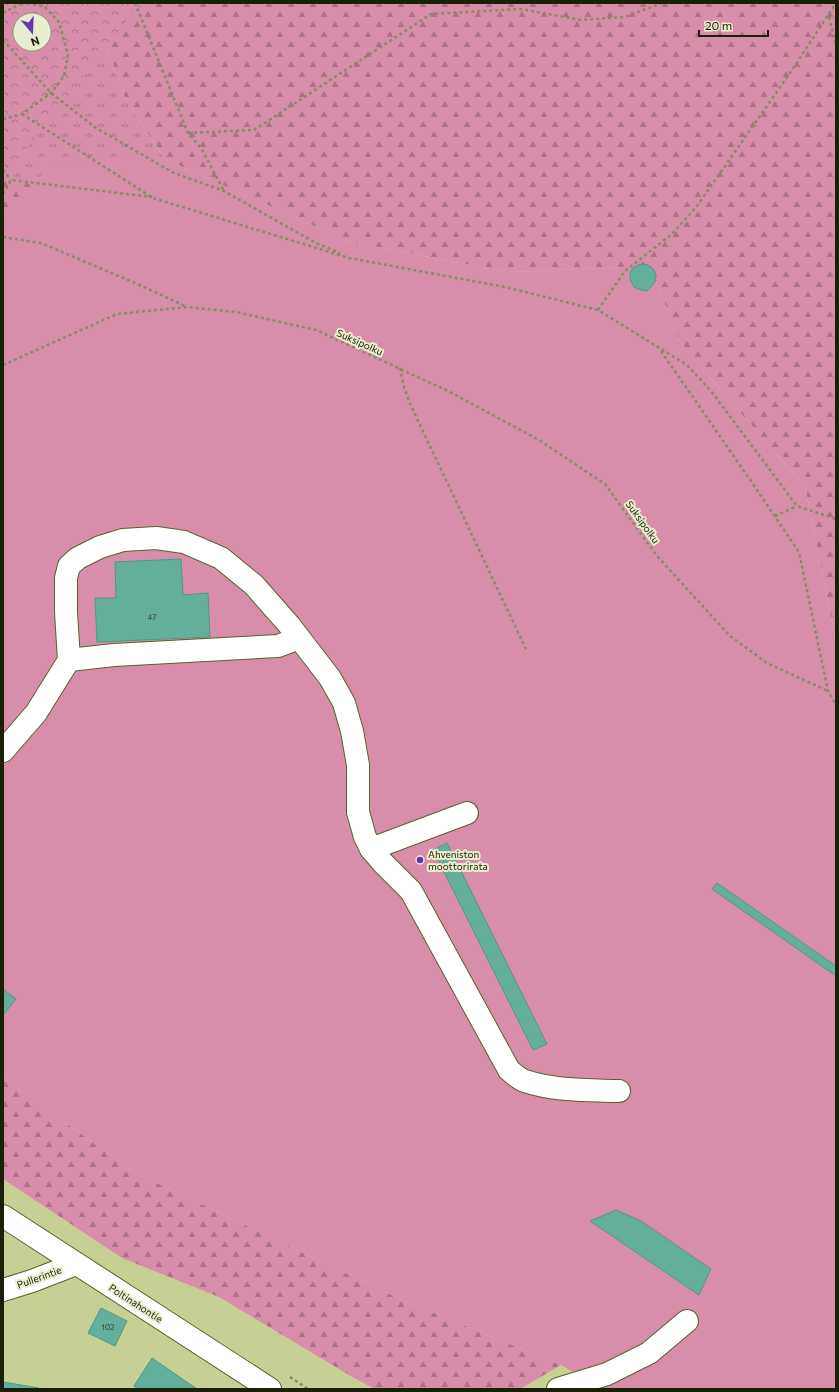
<svg xmlns="http://www.w3.org/2000/svg" width="839" height="1392" font-family="Commissioner,sans-serif">
	<defs>
		<pattern id="grass-tufts" width="24" height="20" patternUnits="userSpaceOnUse"><rect width="24" height="20" fill="#d88eaa"/><path d="M3 7l-1-3M5 7V3M7 7l1-3M15 17l-1-3M17 17v-4M19 17l1-3" fill="none" stroke="#ae7388"/></pattern>
		<pattern id="forest-firs" width="22" height="20" patternUnits="userSpaceOnUse"><rect width="22" height="20" fill="#d88eaa"/><path d="M5 1l3.5 6h-7zM16 11l3.5 6h-7z" fill="#ae7388"/></pattern>
		<pattern id="park-crowns" width="20" height="18" patternUnits="userSpaceOnUse"><rect width="20" height="18" fill="#d88eaa"/><path d="M2 6a3 3 0 1 1 6 0M12 15a3 3 0 1 1 6 0" fill="none" stroke="#ae7388"/></pattern>
	</defs>
	<rect width="100%" height="100%" fill="#c6d094"/>
	<path fill="url(#grass-tufts)" fill-rule="evenodd" d="M3,3H91L126,100L174,173L153,197L34,184L11,180L3,177ZM20,20H44V44H20Z"/>
	<g fill="url(#forest-firs)">
		<polygon points="91,3 836,3 836,642 805,487 681,344 650,266 506,272 347,241 165,159 126,100"/>
		<polygon points="3,177 11,180 34,184 3,217"/>
		<polygon points="3,1078 136,1173 398,1298 561,1365 520,1389 375,1389 354,1378 219,1297 122,1258 3,1179"/>
	</g>
	<path fill="url(#park-crowns)" fill-rule="evenodd" d="M3,3H141L3,178ZM20,20H44V44H20Z"/>
	<polygon fill="#d88eaa" points="152,153 347,241 506,272 650,266 681,344 805,487 836,642 836,1389 601,1389 561,1365 398,1298 136,1173 3,1078 3,217 52,163"/>
	<g fill="#65b09d" stroke="#4e9987">
		<polygon points="644,264 650,266 654,270 656,277 655,282 647,291 641,290 634,287 630,279 630,273 633,268 638,265"/>
		<polygon points="181,559 183,595 208,593 210,637 97,642 95,598 116,598 115,562"/>
		<polygon points="447,843 547,1044 533,1050 433,850"/>
		<polygon points="717,883 836,966 836,976 712,889"/>
		<polygon points="3,989 16,999 3,1015"/>
		<polygon points="616,1210 641,1221 711,1269 699,1295 590,1221"/>
		<polygon points="101,1308 127,1321 115,1346 88,1333"/>
		<polygon points="152,1358 197,1389 138,1389 134,1386"/>
		<polygon points="3,1382 39,1388 39,1389 3,1389"/>
	</g>
	<g fill="none" stroke-linecap="round" stroke-linejoin="round">
		<defs>
			<g id="minor">
				<polyline points="69,660 114,655 278,646 299,638"/>
				<path d="M3,751L36,713L69,660L66,612V578L69,566L78,558L100,547L123,540L156,538L184,542L221,558L254,585L290,626L330,678L344,703L352,731L358,765V812L365,837L371,849L382,862L411,891L509,1070C514,1074 519,1079 525,1081C555,1091 587,1090 619,1091"/>
				<polyline points="371,849 467,813"/>
				<polyline points="3,1216 270,1389"/>
				<polyline points="3,1290 32,1281 76,1264"/>
				<polyline points="558,1389 607,1374 649,1353 687,1321"/>
			</g>
		</defs>
		<use href="#minor" stroke="#5a6128" stroke-width="24"/>
		<g stroke="#868e60" stroke-width="2.5" stroke-dasharray="3 3" stroke-linecap="butt">
			<polyline points="135,3 188,133 201,148 224,191"/>
			<polyline points="3,13 22,3"/>
			<polyline points="829,17 836,46"/>
			<polyline points="3,40 51,93 96,128 174,173 224,191 316,243 340,253"/>
			<polyline points="22,114 153,198 349,258 505,287 598,310 687,365 711,391 797,506 836,519"/>
			<polyline points="3,119 22,114 51,93 64,76 68,55 59,22 45,7 28,3"/>
			<polyline points="188,133 254,130 431,14 521,9 581,20 625,17 662,3"/>
			<polyline points="3,170 11,180"/>
			<polyline points="3,194 11,180 152,197"/>
			<polyline points="3,237 41,243 142,286 185,306"/>
			<polyline points="598,310 625,271 672,234 697,206 790,73 836,3"/>
			<polyline points="661,351 755,487 799,552 828,691 836,705"/>
			<polyline points="3,365 117,314 187,307 236,312 316,330 450,392 539,440 605,484 657,556 730,636 767,663 828,691"/>
			<polyline points="400,368 404,387 411,406 526,649"/>
			<polyline points="775,516 797,506"/>
			<polyline points="290,1377 308,1389"/>
		</g>
		<use href="#minor" stroke="#fff" stroke-width="22"/>
	</g>
	<circle fill="#6437af" stroke="#e8edcf" stroke-width="1.5" cx="420" cy="860" r="4"/>
	<g text-anchor="middle" dominant-baseline="central" stroke-width="4" stroke-linejoin="round" paint-order="stroke">
		<g font-size="8" fill="#2e432d">
			<text x="152" y="617">47</text>
			<text x="108" y="1327">102</text>
		</g>
		<g font-size="10" fill="#1c1f08" stroke="#e8edcf">
			<text transform="translate(360 342) rotate(24)">Suksipolku</text>
			<text transform="translate(643 522) rotate(54)">Suksipolku</text>
			<text transform="translate(39 1277) rotate(-20)">Pullerintie</text>
			<text transform="translate(136 1303) rotate(33)">Poltinahontie</text>
		</g>
		<g font-size="10" fill="#1c1f08" stroke="#e8edcf" text-anchor="start">
			<text x="428" y="854">Ahveniston<tspan x="428" dy="12">moottorirata</tspan></text>
		</g>
	</g>
	<rect width="839" height="1392" fill="none" stroke="#1c1f08" stroke-width="8"/>
	<g transform="translate(32 32) rotate(161)"><circle r="19" fill="#e8edcf" stroke="#969b7f"/>
	<path d="M0-3L7 15L0 10L-7 15Z" fill="#6437af"/>
	<text y="-6" font-size="11" font-weight="bold" text-anchor="middle" fill="#1c1f08">N</text>
	</g>
	<path d="M699 30v6h69v-6" fill="none" stroke="#1c1f08" stroke-width="2"/>
	<text x="705" y="30" font-size="12" fill="#1c1f08" stroke="#e8edcf" stroke-width="3" paint-order="stroke">20 m</text>
</svg>
